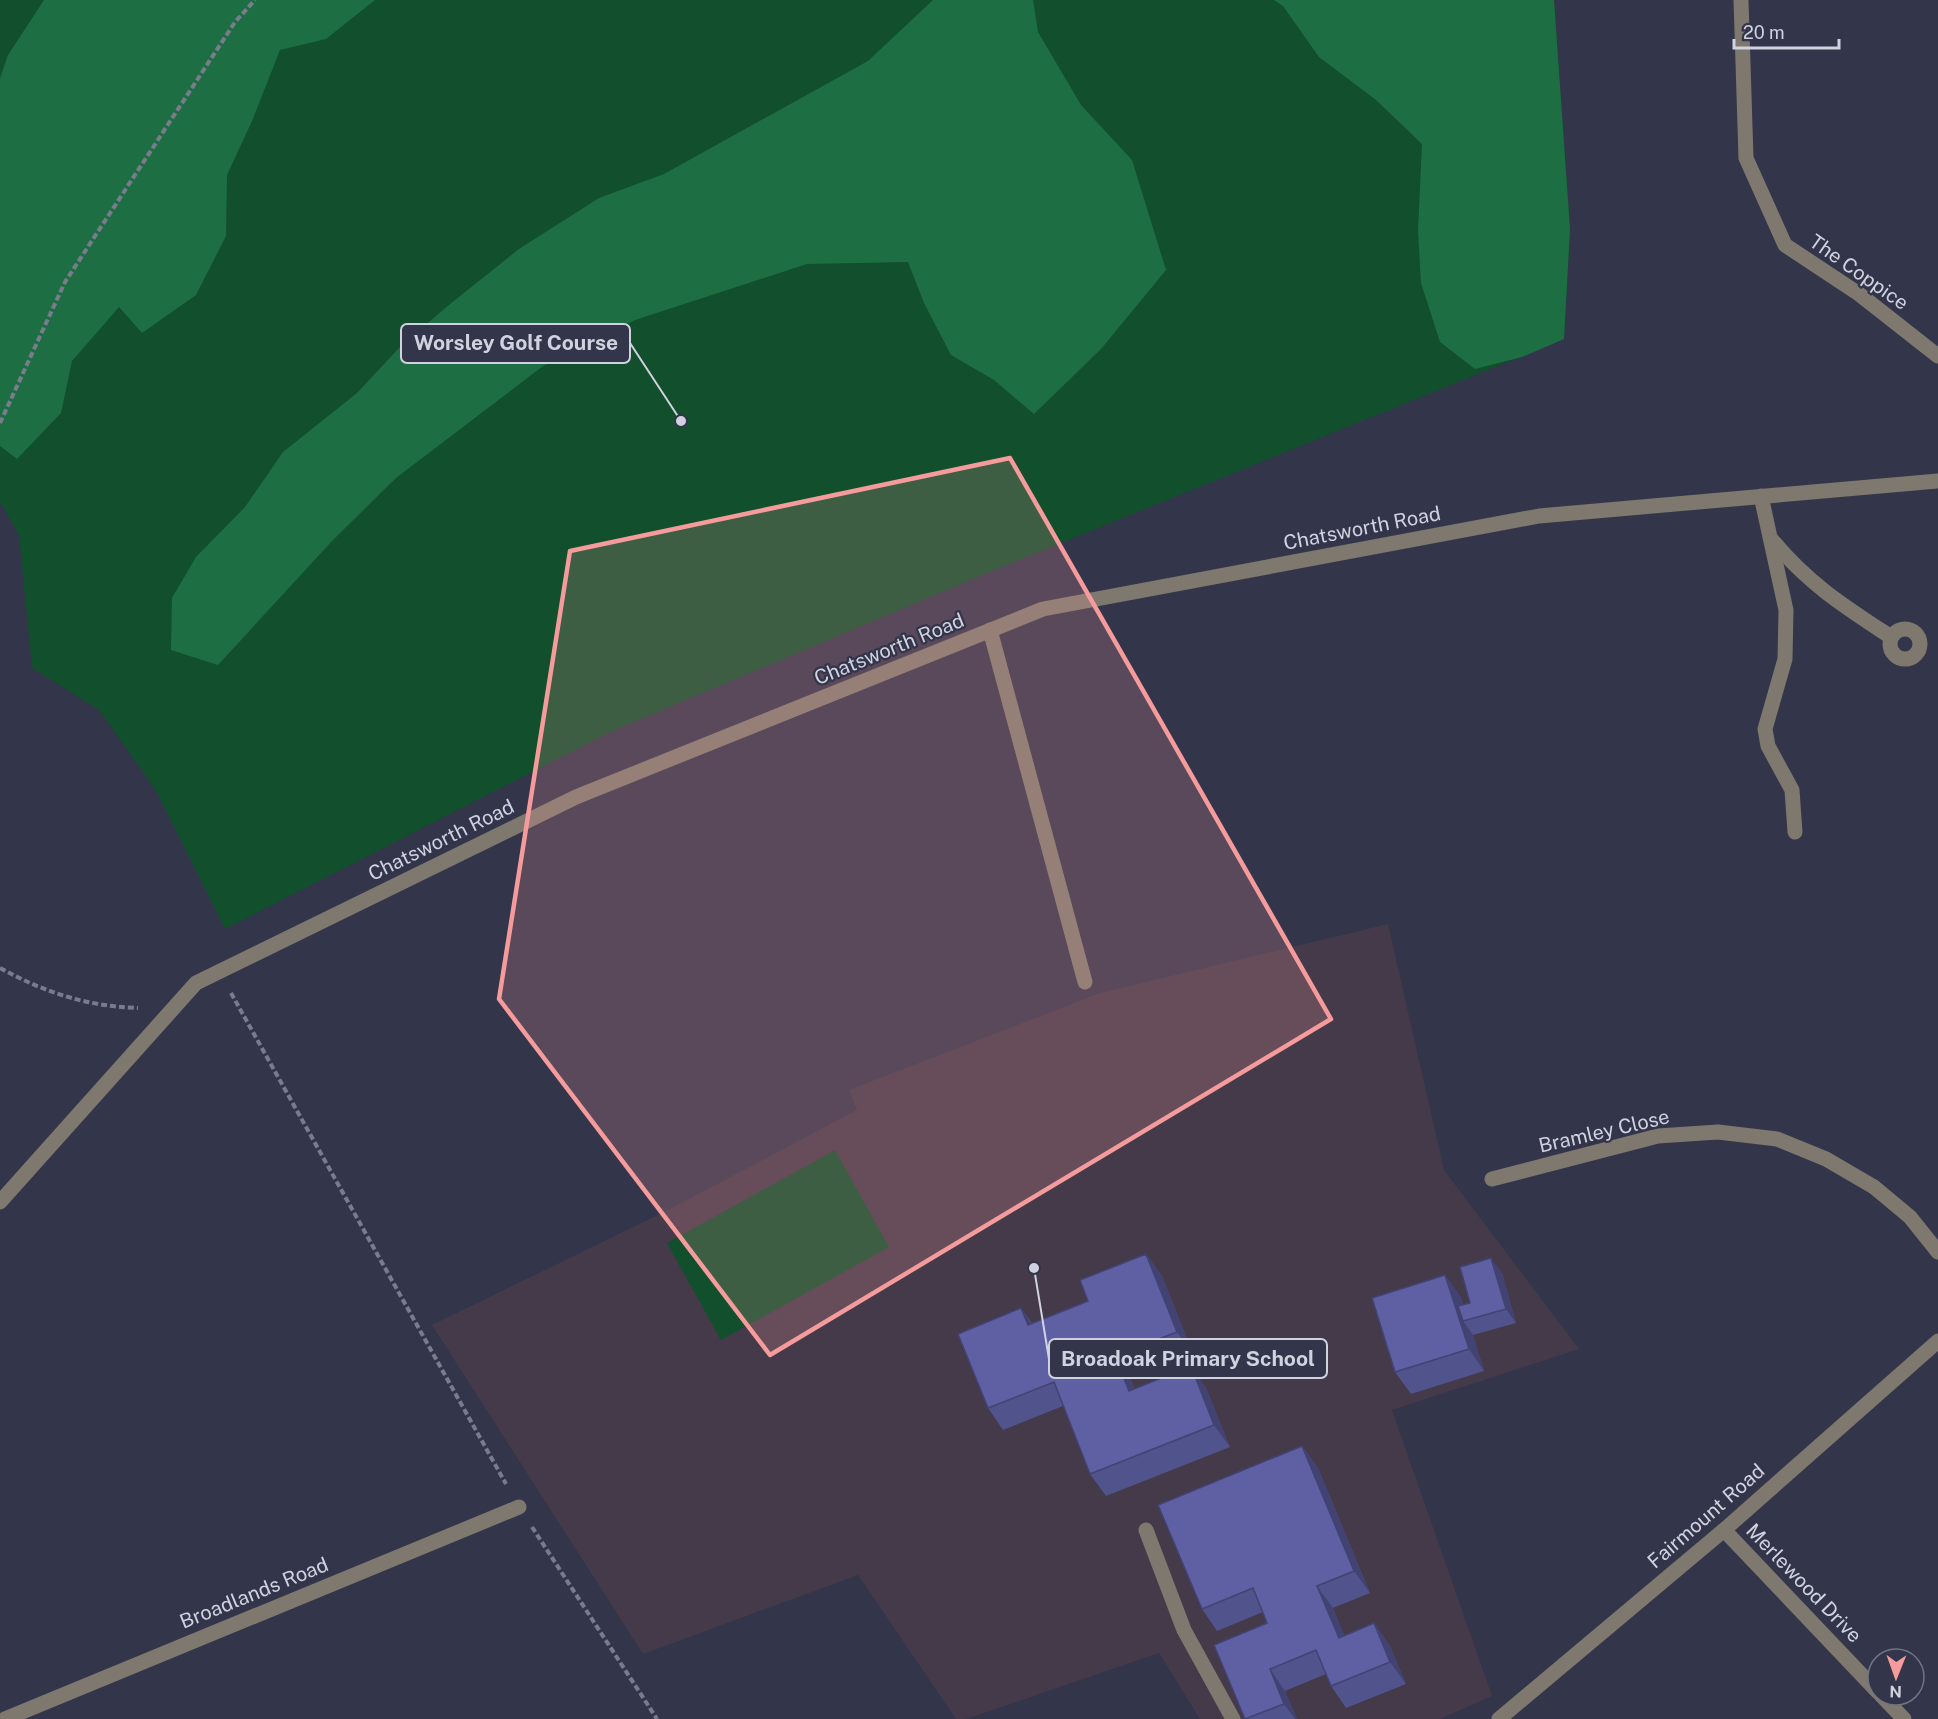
<svg xmlns="http://www.w3.org/2000/svg" width="1938" height="1719" font-family="'Public Sans',sans-serif">
	<rect width="100%" height="100%" fill="#33354a"/>
	<polygon fill="#443a4a" points="1388,924 1444,1170 1579,1349 1392,1410 1492,1696 1440,1719 1200,1719 1159,1653 966,1719 956,1719 858,1575 643,1654 432,1325 668,1210 857,1110 849,1090 1100,993"/>
	<g fill="#114f2d">
		<polygon points="0,0 1554,0 1570,229 1564,339 987,573 610,732 225,929 155,789 99,710 32,668 19,535 0,502"/>
		<polygon points="835,1150 889,1247 721,1340 667,1243"/>
	</g>
	<g fill="#1d6f43">
		<polygon points="44,0 375,0 326,39 280,50 252,121 227,175 226,236 196,295 142,333 119,307 72,361 61,413 17,459 0,446 0,78 8,55"/>
		<polygon points="933,0 1033,0 1038,32 1081,105 1132,160 1166,270 1101,349 1034,414 994,380 951,355 924,303 908,262 807,264 635,320 543,366 396,478 332,541 218,665 171,650 172,598 196,557 245,507 283,452 357,393 400,347 450,304 519,249 599,198 664,174 868,61"/>
		<polygon points="1274,0 1554,0 1570,229 1564,339 1522,357 1475,369 1440,342 1421,283 1418,231 1422,144 1376,100 1319,57 1283,6"/>
	</g>
	<g fill="none" stroke-linecap="round" stroke-linejoin="round">
		<g stroke="#7a7c8e" stroke-width="4" stroke-dasharray="6 3" stroke-linecap="butt">
			<polyline points="0,423 65,282 235,22 255,0"/>
			<path d="M0,968C46,993 86,1006 138,1008"/>
			<polyline points="231,993 506,1484"/>
			<polyline points="532,1527 657,1719"/>
		</g>
		<g stroke="#7e786e" stroke-width="15">
			<polyline points="1741,0 1746,158 1785,245 1859,294 1938,356"/>
			<polyline points="1761,496 1786,610 1785,659 1765,729 1768,746 1792,790 1795,832"/>
			<path d="M1773,541C1810,585 1844,606 1891,637"/>
			<circle cx="1905" cy="644" r="15"/>
			<polyline points="990,630 1085,982"/>
			<polyline points="1492,1179 1658,1136 1718,1132 1777,1139 1826,1159 1874,1187 1910,1217 1938,1252"/>
			<polyline points="0,1202 196,983 576,797 1043,609 1539,516 1938,481"/>
			<polyline points="1146,1530 1184,1630 1233,1719"/>
			<polyline points="1724,1530 1878,1692"/>
			<polyline points="1881,1695 1904,1719"/>
			<polyline points="5,1719 519,1507"/>
			<polyline points="1499,1719 1724,1530 1938,1341"/>
		</g>
	</g>
	<g fill="#51538c">
		<polygon points="1146,1254 1162,1276 1193,1354 1130,1378 1135,1389 1191,1366 1206,1388 1230,1447 1106,1496 1090,1474 1063,1406 1003,1430 988,1408 1021,1308 1032,1323 1088,1301"/>
		<polygon points="1502,1273 1516,1323 1473,1335 1484,1371 1411,1394 1395,1372 1461,1297 1463,1305 1470,1303"/>
		<polygon points="1302,1446 1318,1468 1370,1593 1333,1608 1344,1636 1374,1623 1390,1646 1406,1684 1346,1708 1331,1686 1326,1674 1285,1691 1297,1719 1245,1719 1267,1623 1263,1612 1217,1631 1202,1609"/>
	</g>
	<g fill="#424372">
		<polygon points="1146,1254 1162,1276 1193,1354 1177,1332"/>
		<polygon points="1491,1258 1502,1273 1516,1323 1506,1309"/>
		<polygon points="1445,1275 1461,1297 1468,1319 1463,1321 1473,1335 1484,1371 1469,1349"/>
		<polygon points="1021,1308 1036,1330 1028,1325"/>
		<polygon points="1115,1356 1130,1378 1145,1413 1129,1391"/>
		<polygon points="1191,1366 1206,1388 1230,1447 1214,1425"/>
		<polygon points="1302,1446 1318,1468 1370,1593 1354,1571"/>
		<polygon points="1317,1586 1333,1608 1355,1660 1339,1638"/>
		<polygon points="1374,1623 1390,1646 1406,1684 1390,1662"/>
		<polygon points="1270,1669 1285,1691 1297,1719 1295,1719 1284,1704"/>
	</g>
	<g fill="#5e60a3" stroke="#424372" stroke-width="1.5">
		<polygon points="1146,1254 1177,1332 1115,1356 1129,1391 1191,1366 1214,1425 1090,1474 1054,1382 988,1408 958,1334 1021,1308 1028,1325 1088,1301 1080,1280"/>
		<polygon points="1491,1258 1506,1309 1463,1321 1458,1306 1470,1303 1460,1267"/>
		<polygon points="1445,1275 1469,1349 1395,1372 1372,1298"/>
		<polygon points="1302,1446 1354,1571 1317,1586 1339,1638 1374,1623 1390,1662 1331,1686 1316,1650 1270,1669 1284,1704 1245,1719 1214,1645 1267,1623 1253,1588 1202,1609 1158,1505"/>
	</g>
	<path fill="#f59b9c" fill-opacity="0.2" stroke="#f59b9c" stroke-width="4.5" stroke-linejoin="round" d="M1010,458L1331,1019L770,1355L499,999L570,551Z"/>
	<g text-anchor="middle" dominant-baseline="central" stroke-width="4.5" stroke-linejoin="round" paint-order="stroke">
		<g font-size="20" fill="#d1d2e0" stroke="#33354a">
			<text transform="translate(1859 272) rotate(35)">The Coppice</text>
			<text transform="translate(1362 528) rotate(-11)">Chatsworth Road</text>
			<text transform="translate(889 649) rotate(-22)">Chatsworth Road</text>
			<text transform="translate(441 840) rotate(-26)">Chatsworth Road</text>
			<text transform="translate(1604 1131) rotate(-13)">Bramley Close</text>
			<text transform="translate(1706 1516) rotate(-41)">Fairmount Road</text>
			<text transform="translate(1804 1583) rotate(46)">Merlewood Drive</text>
			<text transform="translate(254 1593) rotate(-22)">Broadlands Road</text>
		</g>
	</g>
	<path fill="none" stroke="#d1d2e0" stroke-width="2" d="M681 421L630 343M1034 1268L1049 1359"/>
	<g fill="#d1d2e0" stroke="#33354a" stroke-width="2">
		<circle cx="681" cy="421" r="6"/>
		<circle cx="1034" cy="1268" r="6"/>
	</g>
	<g fill="#33354a" stroke="#d1d2e0" stroke-width="2">
		<rect x="401" y="324" width="229" height="39" rx="6"/>
		<rect x="1049" y="1339" width="278" height="39" rx="6"/>
	</g>
	<g font-size="21" text-anchor="middle" font-weight="bold" fill="#d1d2e0">
		<text x="516" y="350">Worsley Golf Course</text>
		<text x="1188" y="1366">Broadoak Primary School</text>
	</g>
	<g transform="translate(1896 1677) rotate(181)"><circle r="28" fill="#33354a" stroke="#727486" stroke-width="1.5"/>
	<path d="M0-4.5L10 22L0 15L-10 22Z" fill="#f59b9c"/>
	<text y="-9" font-size="16" font-weight="bold" text-anchor="middle" fill="#d1d2e0">N</text>
	</g>
	<path d="M1734 39v9h105v-9" fill="none" stroke="#d1d2e0" stroke-width="3"/>
	<text x="1743" y="39" font-size="18" fill="#d1d2e0" stroke="#33354a" stroke-width="4.5" paint-order="stroke">20 m</text>
</svg>
